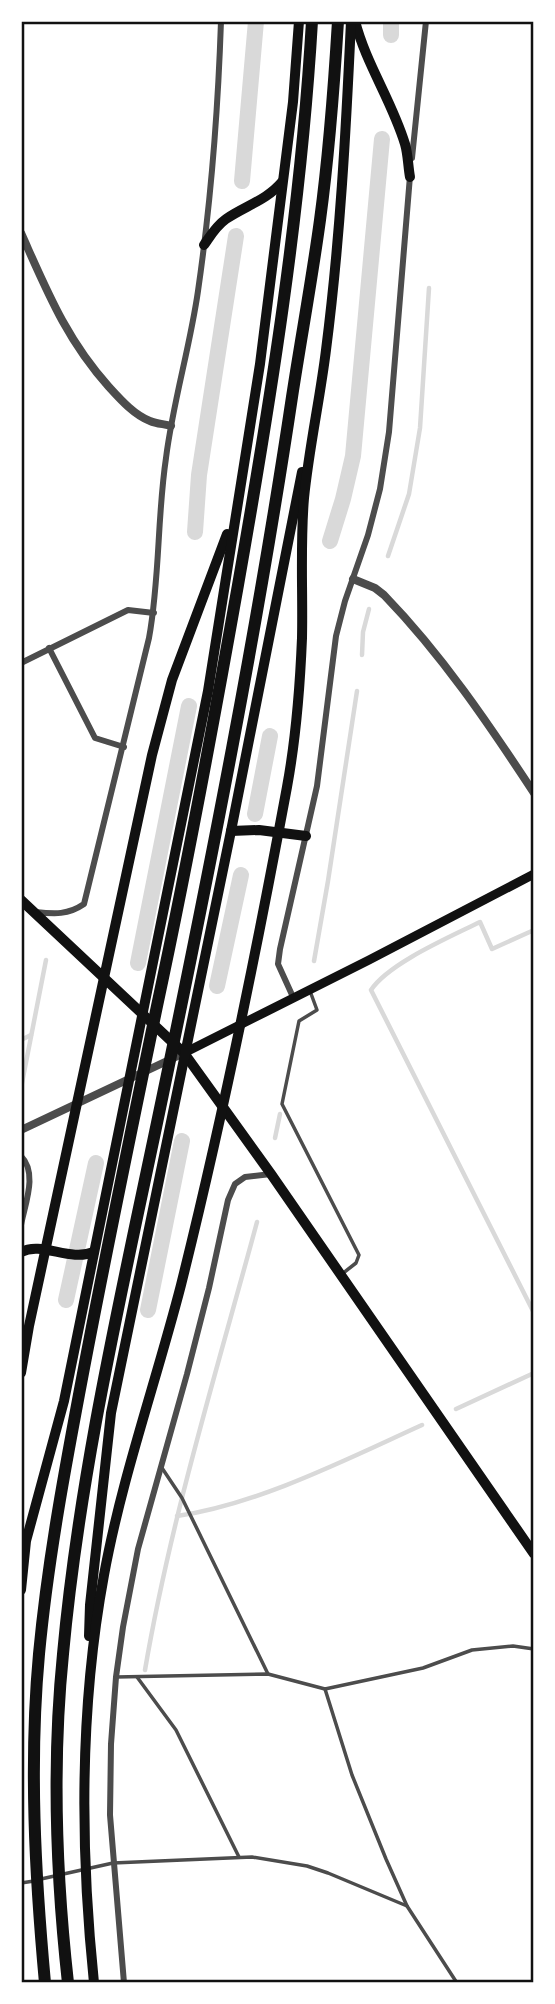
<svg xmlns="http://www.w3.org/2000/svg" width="555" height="2004" font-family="Spectral,serif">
	<rect width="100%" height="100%" fill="#fff"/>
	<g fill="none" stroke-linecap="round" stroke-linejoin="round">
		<g stroke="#d9d9d9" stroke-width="4.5">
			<polyline points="388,556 409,494 420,428 429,288"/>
			<polyline points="362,655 363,632 369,609"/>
			<path d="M534,930L492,949L480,922C450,937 389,963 371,990L534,1313"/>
			<polyline points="314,961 328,881 357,691"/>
			<polyline points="21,1040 31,1035"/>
			<polyline points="21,1088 46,960"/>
			<polyline points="275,1138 280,1114"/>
			<polyline points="456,1409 534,1373"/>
			<path d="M177,1516C259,1504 347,1459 422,1425"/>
			<path d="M145,1670C171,1518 217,1370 257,1222"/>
		</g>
		<g stroke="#d9d9d9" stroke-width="16">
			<polyline points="391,35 391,21"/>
			<polyline points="242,181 256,21"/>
			<polyline points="195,532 199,475 236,236"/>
			<polyline points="330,541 343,499 353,456 382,139"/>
			<polyline points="255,814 270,736"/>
			<polyline points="138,963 189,706"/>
			<polyline points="217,986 241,875"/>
			<polyline points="66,1300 96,1163"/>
			<polyline points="148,1310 182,1141"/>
		</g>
		<g stroke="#4c4c4c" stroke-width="3.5">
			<polyline points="310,991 317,1010 299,1021 282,1104 359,1255 356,1263 342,1274"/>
			<polyline points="162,1468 182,1498 268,1674"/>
			<polyline points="116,1677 268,1674 325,1689 423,1668 472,1650 513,1646 534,1649"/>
			<polyline points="137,1677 176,1730 239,1857"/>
			<polyline points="325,1689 352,1775 386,1859 407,1906 457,1983"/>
			<polyline points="41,1879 113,1863 252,1857 307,1866 328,1873 407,1906"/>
			<polyline points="21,1883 34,1881"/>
		</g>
		<g stroke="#4c4c4c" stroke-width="6">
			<polyline points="412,158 426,21"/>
			<polyline points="49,648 95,738 124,747"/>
			<polyline points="21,663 128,610 154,613"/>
			<path d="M35,912C55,914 68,915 84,904L149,638C160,578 157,518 166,458C173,402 190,347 198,291C211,201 218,111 221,21"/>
			<polyline points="293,997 278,964 280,949 317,786 336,636 345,601 368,535 380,489 389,432 410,176"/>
			<path d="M21,1156C38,1173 25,1204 21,1225"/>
			<polyline points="124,1983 110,1815 111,1744 116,1677 123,1627 138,1549 187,1374 209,1288 228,1200 235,1184 245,1177 271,1174"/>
		</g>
		<g stroke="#4c4c4c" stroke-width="8">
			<path d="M21,233C47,291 66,339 109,387C120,399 134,415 150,421C157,424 165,424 171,426"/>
			<path d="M353,579L375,588L384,595C442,655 488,723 534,793"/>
			<polyline points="21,1130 184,1053"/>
		</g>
		<polyline stroke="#111" stroke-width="9" points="184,1053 369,960 534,874"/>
		<polyline stroke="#111" stroke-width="10" points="21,900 184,1053 271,1174 534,1554"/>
		<g stroke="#111" stroke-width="10">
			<path d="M355,21C366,64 392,101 405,144C408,154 408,166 410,177"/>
			<path d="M204,245C211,235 216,226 226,219C245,206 267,200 282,182"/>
			<polyline points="231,831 259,830 306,836"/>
			<path d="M21,1252C42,1241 69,1262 94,1252"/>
			<polyline points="21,1373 29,1326 152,755 172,680 227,534"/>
			<polyline points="21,1590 26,1541 64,1401 208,691 260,364 293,102 299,21"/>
			<polyline points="89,1636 90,1605 111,1413 231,831 302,472"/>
			<path d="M94,1983C80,1847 79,1710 104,1575C122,1477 156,1382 181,1285C222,1121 256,954 287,787C296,738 300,687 302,638C303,591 300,545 304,498C309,448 320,399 326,350C340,241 346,131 351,21"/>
		</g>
		<g stroke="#111" stroke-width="12">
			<path d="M45,1983C35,1874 29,1763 39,1654C48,1558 66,1463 84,1368C107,1247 132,1127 157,1006C187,866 213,726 238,585C271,398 301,210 312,21"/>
			<path d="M68,1983C56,1875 52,1763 63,1654C80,1467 125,1278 163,1094C211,863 257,631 292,397C301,338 312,279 320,220C329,154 334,87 338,21"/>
		</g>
	</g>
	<rect width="555" height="2004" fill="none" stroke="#ffffff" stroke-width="46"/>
	<rect x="23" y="23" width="509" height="1958" fill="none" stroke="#111" stroke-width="2.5"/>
</svg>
